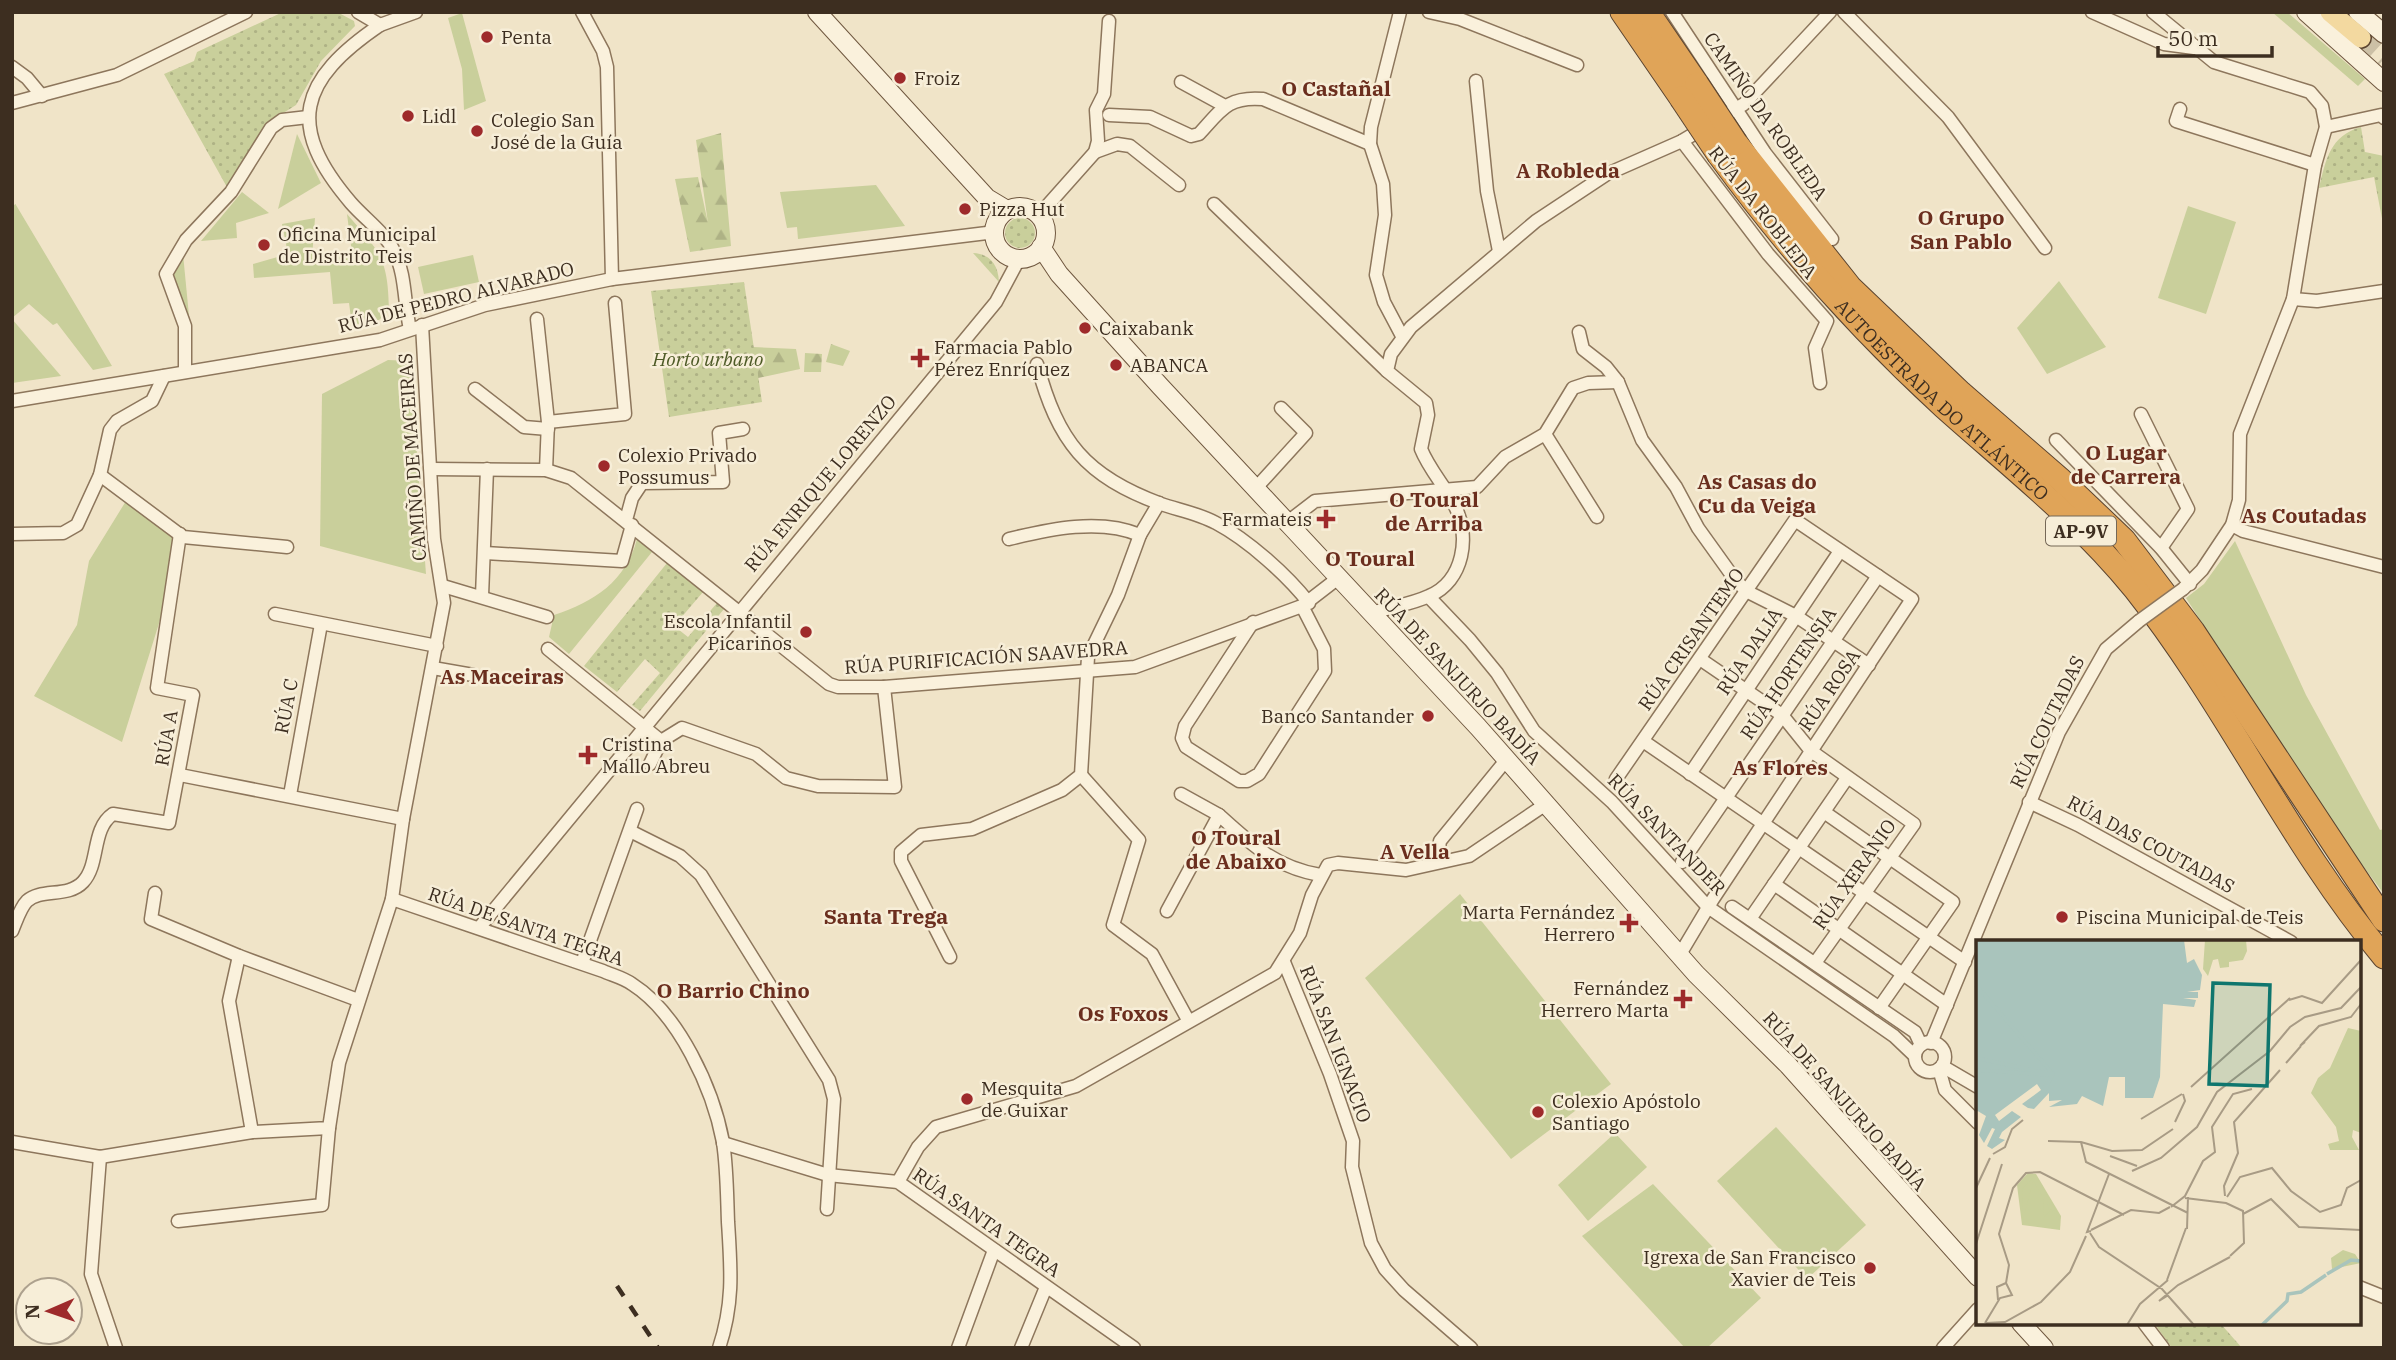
<svg xmlns="http://www.w3.org/2000/svg" width="2396" height="1360" font-family="'IBM Plex Serif',serif">
	<defs>
		<pattern id="forest-firs" width="22" height="20" patternUnits="userSpaceOnUse" patternTransform="scale(1.75)"><rect width="22" height="20" fill="#c9cf9b"/><path d="M5 1l3.5 6h-7zM16 11l3.5 6h-7z" fill="#aeb285"/></pattern>
		<pattern id="garden-dots" width="8" height="8" patternUnits="userSpaceOnUse" patternTransform="scale(1.75)"><rect width="8" height="8" fill="#c9cf9b"/><path d="M2 2h.1M6 6h.1" fill="none" stroke="#aeb285" stroke-width="1.8" stroke-linecap="round"/></pattern>
	</defs>
	<rect width="100%" height="100%" fill="#f0e4c8"/>
	<g fill="#c9cf9b">
		<polygon points="2272,12 2287,12 2365,79 2358,86"/>
		<polygon points="462,13 486,101 464,110 462,69 448,18"/>
		<polygon points="297,134 321,183 278,209"/>
		<polygon points="876,185 905,226 798,239 797,227 787,228 780,192"/>
		<polygon points="242,192 269,213 236,223 237,238 201,241"/>
		<polygon points="16,204 16,205 112,366 93,370 57,323 53,325 29,304 12,318 12,206"/>
		<polygon points="2188,206 2236,222 2206,314 2158,298"/>
		<path d="M347,214C380,252 388,258 389,310L379,320L352,325L349,303L333,304L330,272L254,278L253,264L288,254L282,224L315,218L312,258L352,253Z"/>
		<polygon points="183,254 190,326 170,275"/>
		<polygon points="473,255 479,282 424,294 418,267"/>
		<polygon points="2059,281 2106,347 2047,374 2017,328"/>
		<polygon points="12,319 61,376 12,383"/>
		<polygon points="388,360 410,361 426,574 320,546 322,394"/>
		<polygon points="126,501 184,543 122,742 34,696 77,625 89,561"/>
		<path d="M637,539L652,552L569,654L549,637L554,615C594,602 626,581 637,539Z"/>
		<polygon points="2235,541 2306,695 2380,830 2384,829 2384,894 2329,821 2186,598 2204,584"/>
		<polygon points="1460,894 1611,1084 1511,1159 1365,978"/>
		<polygon points="1776,1127 1866,1225 1807,1279 1717,1181"/>
		<polygon points="1615,1133 1647,1167 1588,1221 1558,1185"/>
		<polygon points="1653,1184 1761,1298 1707,1348 1685,1348 1582,1236"/>
	</g>
	<g fill="url(#forest-firs)">
		<polygon points="721,133 731,246 690,252 675,179 698,177 708,223 696,140"/>
		<polygon points="831,344 850,351 843,366 826,362"/>
		<polygon points="753,347 796,349 800,369 758,378"/>
		<polygon points="805,353 822,354 821,372 804,372"/>
	</g>
	<g fill="url(#garden-dots)">
		<polygon points="283,12 337,12 354,21 355,26 321,61 296,105 269,122 228,189 164,74 194,61 197,52"/>
		<path d="M2361,127L2365,152L2384,156V229L2374,177L2319,188C2326,159 2330,136 2361,127Z"/>
		<circle cx="1020" cy="233" r="15"/>
		<path d="M973,253C990,254 998,264 999,282Z"/>
		<polygon points="744,282 762,402 669,417 651,291"/>
		<polygon points="667,563 703,592 674,626 688,637 717,603 724,609 640,711 632,705 660,673 645,659 617,692 584,666"/>
		<polygon points="2154,1323 2220,1323 2242,1348 2172,1348"/>
	</g>
	<g fill="none" stroke-linecap="round" stroke-linejoin="round">
		<polyline stroke="#ccc0a6" stroke-width="19" stroke-dasharray="19 10" stroke-linecap="butt" points="2361,38 2384,59"/>
		<defs>
			<g id="minor">
				<polyline points="358,12 380,25 416,12"/>
				<polyline points="582,12 603,51 607,67 612,279"/>
				<polyline points="1400,12 1371,127 1370,144 1383,184 1385,215 1376,275 1384,302 1402,336"/>
				<polyline points="1429,12 1460,19 1577,65"/>
				<polyline points="1672,12 1765,153 1832,239"/>
				<polyline points="1844,12 1948,117 2045,248"/>
				<polyline points="2092,12 2164,44 2194,48"/>
				<polyline points="2153,12 2214,62 2310,92 2322,106 2326,127 2315,165 2293,299 2240,434 2239,500 2232,525 2202,570 2183,589"/>
				<path d="M380,25C299,80 285,126 351,203C365,219 384,232 394,251C406,274 404,304 410,329"/>
				<polyline points="12,67 27,78 42,96"/>
				<polyline points="1476,81 1487,191 1499,251"/>
				<polyline points="1181,82 1225,106"/>
				<polyline points="12,103 117,75 246,12"/>
				<polyline points="2180,109 2176,121 2315,165"/>
				<path d="M1109,115L1150,117L1191,136L1199,134C1221,110 1228,96 1263,99L1370,144"/>
				<polyline points="2326,127 2381,115 2384,118"/>
				<polyline points="1682,141 1768,254 1827,321 1815,348 1820,383"/>
				<polyline points="1095,152 1117,144 1130,146 1179,185"/>
				<polyline points="1214,204 1387,371"/>
				<polyline points="1039,215 1095,152 1098,141 1096,110 1104,94 1109,21"/>
				<polyline points="2293,299 2317,301 2384,291"/>
				<polyline points="537,319 548,422 546,470"/>
				<polyline points="1579,332 1583,349 1606,367 1618,382 1642,440 1676,487 1698,528 1736,581 1748,592 1796,616 1869,665"/>
				<path d="M1037,364C1058,442 1085,476 1161,504C1179,510 1200,514 1216,523C1248,540 1287,575 1309,603"/>
				<polyline points="185,372 185,326 166,274 186,240 231,192 271,128 282,120 308,117"/>
				<polyline points="475,389 524,427 548,429"/>
				<polyline points="12,401 380,340 485,305 612,279 995,232"/>
				<polyline points="2141,414 2188,509 2161,548"/>
				<polyline points="548,422 625,414 615,303"/>
				<polyline points="1545,434 1597,517"/>
				<polyline points="2056,440 2161,548 2190,584"/>
				<polyline points="432,469 546,470 571,478 829,684 838,687 884,687 1135,667 1302,606 1337,579"/>
				<polyline points="100,475 183,537 287,547"/>
				<polyline points="1255,489 1306,433 1281,408"/>
				<polyline points="626,520 632,498 642,483 723,482 719,433 743,429"/>
				<polyline points="1285,524 1315,501 1477,487 1505,457 1545,434 1573,388 1588,383 1618,382"/>
				<polyline points="2232,525 2243,531 2384,567"/>
				<polyline points="12,534 63,533 77,525 100,475 110,430 117,421 152,401 164,376"/>
				<path d="M1009,539C1050,529 1100,518 1140,535"/>
				<polyline points="485,553 622,561 632,525"/>
				<polyline points="443,586 547,617"/>
				<polyline points="482,596 487,469"/>
				<polyline points="1429,597 1470,640 1497,673 1534,731 1612,802 1708,907 1894,1036 1915,1056"/>
				<path d="M1372,613C1391,607 1412,604 1429,596C1464,581 1471,536 1454,504C1444,485 1429,469 1421,449L1428,415L1426,403L1387,371L1391,354L1411,327L1536,221L1607,174L1682,141L1744,104L1830,12"/>
				<polyline points="275,614 437,646"/>
				<polyline points="1253,622 1185,726 1182,738 1186,747 1239,781 1247,781 1259,774 1325,671 1324,649 1302,606"/>
				<polyline points="548,649 661,741 682,728 756,754 786,778 818,786 895,787 884,687"/>
				<polyline points="1700,659 1782,715 1811,751 1914,824 1815,963"/>
				<polyline points="433,668 473,675"/>
				<polyline points="1643,741 1965,962"/>
				<polyline points="650,764 661,741"/>
				<polyline points="1690,774 1840,551"/>
				<polyline points="180,775 403,819"/>
				<polyline points="1081,775 1139,840 1113,925 1152,954 1188,1020"/>
				<polyline points="1616,779 1795,520 1912,599 1713,899 1679,956"/>
				<polyline points="1181,794 1219,815"/>
				<polyline points="290,795 321,624"/>
				<polyline points="2029,802 2078,825 2291,942"/>
				<polyline points="1824,812 1953,902 1879,1008"/>
				<polyline points="630,831 680,856 701,875 829,1080 834,1099 827,1209"/>
				<polyline points="1437,862 1440,841 1507,759"/>
				<polyline points="1682,862 1878,576"/>
				<polyline points="1774,884 1947,1005"/>
				<polyline points="155,893 151,919 239,956 358,1000"/>
				<path d="M392,899L603,971C612,975 624,978 632,984C679,1014 713,1089 723,1142C727,1168 727,1196 728,1222C731,1269 734,1303 719,1348"/>
				<polyline points="1732,907 1915,1032 1921,1045"/>
				<path d="M1167,911L1219,815C1252,845 1275,867 1320,875"/>
				<polyline points="1750,919 1847,778"/>
				<polyline points="479,928 996,302 1019,259"/>
				<path d="M12,931C16,922 20,908 27,901C41,888 68,898 83,882C100,864 91,829 113,814L169,823L193,695L157,688L180,534"/>
				<polyline points="239,956 229,1001 252,1132"/>
				<polyline points="950,957 901,861 901,852 921,835 972,829 1062,790 1081,775 1088,657 1118,595 1140,535 1159,503"/>
				<polyline points="1284,962 1330,1074 1353,1141 1352,1167 1371,1243 1385,1269 1404,1290 1471,1348"/>
				<polyline points="582,963 637,809"/>
				<circle cx="1930" cy="1057" r="15"/>
				<polyline points="1931,1043 2059,732 2106,649 2139,621"/>
				<polyline points="1942,1066 1978,1087"/>
				<polyline points="1939,1069 1945,1090 1978,1123"/>
				<polyline points="12,1142 100,1157 252,1132 329,1128 339,1063 392,899 403,819 444,603 434,539 422,325"/>
				<polyline points="723,1143 828,1175 898,1182 1134,1348"/>
				<polyline points="100,1157 91,1274 116,1348"/>
				<polyline points="898,1182 918,1147 936,1127 1076,1086 1275,973 1300,933 1312,895 1328,865 1338,863 1406,870 1469,856 1546,804"/>
				<polyline points="178,1221 322,1205 329,1128"/>
				<polyline points="2359,1287 2384,1297"/>
				<polyline points="2144,1323 2163,1348"/>
				<polyline points="958,1348 994,1250"/>
				<polyline points="1021,1348 1046,1287"/>
				<polyline points="1943,1348 1978,1309"/>
			</g>
			<g id="secondary">
				<polyline points="817,12 987,198 1007,210"/>
				<polyline points="2306,12 2384,82"/>
				<polyline points="2358,12 2384,34"/>
				<circle cx="1020" cy="233" r="26"/>
				<polyline points="1041,247 1059,274 1160,386 1478,727 1696,974 1788,1065 1978,1277"/>
				<polyline points="2021,1323 2044,1348"/>
			</g>
			<polyline id="primary" points="2330,12 2361,38"/>
			<g id="motorway">
				<polyline points="1622,12 1681,98"/>
				<polyline points="1648,12 1697,84"/>
				<polyline points="1736,143 1850,287 1961,393 2061,480 2124,540 2193,631 2384,920"/>
				<path id="s1" d="M1719,155C1786,247 1860,330 1944,407C2010,466 2079,520 2135,589C2227,705 2289,843 2384,957"/>
			</g>
		</defs>
		<use href="#minor" stroke="#8d765c" stroke-width="15"/>
		<use href="#secondary" stroke="#6f573f" stroke-width="20"/>
		<use href="#primary" stroke="#5b4430" stroke-width="22"/>
		<use href="#motorway" stroke="#5b4430" stroke-width="25"/>
		<use href="#minor" stroke="#faf1dc" stroke-width="12"/>
		<use href="#secondary" stroke="#faf1dc" stroke-width="18"/>
		<use href="#primary" stroke="#f3d9a0" stroke-width="19"/>
		<use href="#motorway" stroke="#e0a458" stroke-width="23"/>
		<polyline stroke="#3d2e20" stroke-width="4.5" stroke-dasharray="12 12" stroke-linecap="butt" points="617,1286 658,1348"/>
		<defs>
			<polyline id="minor-bridge" points="2139,621 2183,589"/>
			<g id="motorway-bridge">
				<polyline points="1697,84 1736,143"/>
				<polyline points="1681,98 1719,155"/>
			</g>
		</defs>
		<use href="#minor-bridge" stroke="#8d765c" stroke-width="15" stroke-linecap="butt"/>
		<use href="#motorway-bridge" stroke="#5b4430" stroke-width="25" stroke-linecap="butt"/>
		<use href="#minor-bridge" stroke="#faf1dc" stroke-width="12"/>
		<use href="#motorway-bridge" stroke="#e0a458" stroke-width="23"/>
	</g>
	<g fill="#9e2a2b" stroke="#f7eed8" stroke-width="2.5">
		<circle cx="487" cy="37" r="7"/>
		<circle cx="900" cy="78" r="7"/>
		<circle cx="408" cy="116" r="7"/>
		<circle cx="477" cy="131" r="7"/>
		<circle cx="965" cy="209" r="7"/>
		<circle cx="264" cy="245" r="7"/>
		<circle cx="1085" cy="328" r="7"/>
		<path d="M916.5 347.5h7v7h7v7h-7v7h-7v-7h-7v-7h7z"/>
		<circle cx="1116" cy="365" r="7"/>
		<circle cx="604" cy="466" r="7"/>
		<path d="M1322.5 508.5h7v7h7v7h-7v7h-7v-7h-7v-7h7z"/>
		<circle cx="806" cy="632" r="7"/>
		<circle cx="1428" cy="716" r="7"/>
		<path d="M584.5 744.5h7v7h7v7h-7v7h-7v-7h-7v-7h7z"/>
		<circle cx="2062" cy="917" r="7"/>
		<path d="M1625.5 912.5h7v7h7v7h-7v7h-7v-7h-7v-7h7z"/>
		<path d="M1679.5 988.5h7v7h7v7h-7v7h-7v-7h-7v-7h7z"/>
		<circle cx="967" cy="1099" r="7"/>
		<circle cx="1538" cy="1112" r="7"/>
		<circle cx="1870" cy="1268" r="7"/>
	</g>
	<g text-anchor="middle" dominant-baseline="central" stroke-width="5" stroke-linejoin="round" paint-order="stroke">
		<rect fill="#f7eed8" stroke="#756857" stroke-width="2" x="2046" y="516.5" width="70" height="29" rx="5"/>
		<g font-size="18" font-weight="bold" fill="#3d2e20">
			<text x="2081" y="531">AP-9V</text>
		</g>
		<g font-size="19" fill="#3d2e20" stroke="#f7eed8" text-anchor="start">
			<text x="501" y="37">Penta</text>
			<text x="914" y="78">Froiz</text>
			<text x="422" y="116">Lidl</text>
			<text x="491" y="120">Colegio San<tspan x="491" dy="22">José de la Guía</tspan></text>
			<text x="979" y="209">Pizza Hut</text>
			<text x="278" y="234">Oficina Municipal<tspan x="278" dy="22">de Distrito Teis</tspan></text>
			<text x="1099" y="328">Caixabank</text>
			<text x="934" y="347">Farmacia Pablo<tspan x="934" dy="22">Pérez Enríquez</tspan></text>
			<text x="1130" y="365">ABANCA</text>
			<text x="618" y="455">Colexio Privado<tspan x="618" dy="22">Possumus</tspan></text>
			<text x="1312" y="519" text-anchor="end">Farmateis</text>
			<text x="792" y="621" text-anchor="end">Escola Infantil<tspan x="792" dy="22">Picariños</tspan></text>
			<text x="1414" y="716" text-anchor="end">Banco Santander</text>
			<text x="602" y="744">Cristina<tspan x="602" dy="22">Mallo Abreu</tspan></text>
			<text x="1615" y="912" text-anchor="end">Marta Fernández<tspan x="1615" dy="22">Herrero</tspan></text>
			<text x="2076" y="917">Piscina Municipal de Teis</text>
			<text x="1669" y="988" text-anchor="end">Fernández<tspan x="1669" dy="22">Herrero Marta</tspan></text>
			<text x="981" y="1088">Mesquita<tspan x="981" dy="22">de Guixar</tspan></text>
			<text x="1552" y="1101">Colexio Apóstolo<tspan x="1552" dy="22">Santiago</tspan></text>
			<text x="1856" y="1257" text-anchor="end">Igrexa de San Francisco<tspan x="1856" dy="22">Xavier de Teis</tspan></text>
		</g>
		<g font-size="19" fill="#3d2e20" stroke="#f7eed8">
			<text transform="translate(1766 116) rotate(55)">CAMIÑO DA ROBLEDA</text>
			<text transform="translate(1763 212) rotate(52)">RÚA DA ROBLEDA</text>
			<text transform="translate(456 297) rotate(-14)">RÚA DE PEDRO ALVARADO</text>
			<text stroke="none"><textPath href="#s1" startOffset="332">AUTOESTRADA DO ATLÁNTICO</textPath></text>
			<text transform="translate(412 457) rotate(-94)">CAMIÑO DE MACEIRAS</text>
			<text transform="translate(820 483) rotate(-50)">RÚA ENRIQUE LORENZO</text>
			<text transform="translate(1691 639) rotate(-55)">RÚA CRISANTEMO</text>
			<text transform="translate(1749 651) rotate(-56)">RÚA DALIA</text>
			<text transform="translate(986 657) rotate(-4)">RÚA PURIFICACIÓN SAAVEDRA</text>
			<text transform="translate(1788 673) rotate(-56)">RÚA HORTENSIA</text>
			<text transform="translate(1458 676) rotate(47)">RÚA DE SANJURJO BADÍA</text>
			<text transform="translate(1829 690) rotate(-56)">RÚA ROSA</text>
			<text transform="translate(286 706) rotate(-79)">RÚA C</text>
			<text transform="translate(2047 722) rotate(-64)">RÚA COUTADAS</text>
			<text transform="translate(166 738) rotate(-80)">RÚA A</text>
			<text transform="translate(1667 834) rotate(46)">RÚA SANTANDER</text>
			<text transform="translate(2151 844) rotate(28)">RÚA DAS COUTADAS</text>
			<text transform="translate(1854 874) rotate(-55)">RÚA XERANIO</text>
			<text transform="translate(526 926) rotate(19)">RÚA DE SANTA TEGRA</text>
			<text transform="translate(1336 1044) rotate(69)">RÚA SAN IGNACIO</text>
			<text transform="translate(1845 1101) rotate(48)">RÚA DE SANJURJO BADÍA</text>
			<text transform="translate(987 1222) rotate(35)">RÚA SANTA TEGRA</text>
		</g>
		<g font-size="19" font-style="italic" fill="#4d5a26" stroke="#f7eed8">
			<text x="708" y="359">Horto urbano</text>
		</g>
		<g font-size="21" font-weight="bold" fill="#6b2e1e" stroke="#f7eed8">
			<text x="1336" y="88">O Castañal</text>
			<text x="1568" y="170">A Robleda</text>
			<text x="1961" y="217">O Grupo<tspan x="1961" dy="24">San Pablo</tspan></text>
			<text x="2126" y="452">O Lugar<tspan x="2126" dy="24">de Carrera</tspan></text>
			<text x="1757" y="481">As Casas do<tspan x="1757" dy="24">Cu da Veiga</tspan></text>
			<text x="1434" y="499">O Toural<tspan x="1434" dy="24">de Arriba</tspan></text>
			<text x="2304" y="515">As Coutadas</text>
			<text x="1370" y="558">O Toural</text>
			<text x="502" y="676">As Maceiras</text>
			<text x="1780" y="767">As Flores</text>
			<text x="1236" y="837">O Toural<tspan x="1236" dy="24">de Abaixo</tspan></text>
			<text x="1415" y="851">A Vella</text>
			<text x="886" y="916">Santa Trega</text>
			<text x="733" y="990">O Barrio Chino</text>
			<text x="1123" y="1013">Os Foxos</text>
		</g>
	</g>
	<g transform="translate(1976 940)">
		<rect width="385" height="385" fill="#f0e4c8"/>
		<path d="M52,233L60,234L85,276L84,290L46,285L41,245Z" fill="#c9cf9b"/>
		<path d="M229,0H270L271,11L267,20L253,22V27L244,28L242,19L237,20L232,36L227,29ZM372,88L385,91V193L377,190L376,197L383,210H354L352,204L363,201L360,187L335,153L342,138L354,128ZM60,235L77,265L71,264L73,269L81,272L84,281L75,270L68,277L67,257L57,241L47,280L46,249ZM367,310L379,314L385,323L356,329L355,318Z" fill="#c9cf9b"/>
		<path d="M0,0H208L211,23L218,19L226,35L224,50L211,52H222V58H207L220,60L218,67L187,64L184,137L177,158H149V137H133L127,166L106,156L101,164L73,167L86,160L73,161V153L58,169L52,168L46,164L65,150L61,144L19,175L23,181L36,171L45,177L26,192L23,198L29,200L16,209L11,206L19,189L16,188L8,203L3,195L10,176L0,170Z" fill="#a9c4bc"/>
		<path fill="none" stroke="#a9c4bc" stroke-width="3.5" d="M0,45L77,134L65,158M0,118L75,134M0,130L75,135L64,157M351,334L375,320L385,321M286,385L311,361L312,354L325,352L350,335"/>
		<path fill="none" stroke="#a89b85" stroke-width="2" d="M313,60L326,56L346,63L385,20M329,102L324,106L343,86L375,77L385,64M310,123L325,106M215,147L314,58M165,179L206,154M199,182L209,161L207,154M72,201L105,202L136,211L166,210L197,189M105,202L110,222L212,273M17,214L29,207L36,189L47,180M134,216L161,226M156,231L185,218L221,187L241,152L294,111L314,87L329,77L365,68L385,47M0,248L14,218M249,256L248,246L262,213L258,182L304,130M251,257L264,237L296,228L315,251L344,272L365,265L371,248L385,240M209,258L250,263L267,271L268,303L254,316M195,267L209,256L227,221L239,212L236,187L257,154L276,149M267,274L295,259L323,287L385,290M211,289L212,257M115,290L155,270L183,273L194,267M115,291L111,292L133,234M114,293L123,307L186,349L218,385M0,304L26,224M191,340L210,288M30,343L33,325L23,294L37,248L50,233L64,232L148,275M191,356L183,361L202,345L254,317M22,360L21,347L30,343M9,383L24,358L36,355L30,343M10,383L29,382L65,362L94,332L110,296M151,385L164,364L192,340"/>
		<path fill="#0f766e" fill-opacity="0.15" stroke="#0f766e" stroke-width="3.5" d="M237,43L294,45L291,146L233,144Z"/>
		<rect width="385" height="385" fill="none" stroke="#3d2e20" stroke-width="3.5"/>
	</g>
	<rect width="2396" height="1360" fill="none" stroke="#3d2e20" stroke-width="28"/>
	<g transform="translate(49 1311) rotate(268)"><circle r="33" fill="#f7eed8" stroke="#ada18e" stroke-width="2"/>
	<path d="M0-5L12 26L0 18L-12 26Z" fill="#9e2a2b"/>
	<text y="-10" font-size="19" font-weight="bold" text-anchor="middle" fill="#3d2e20">N</text>
	</g>
	<path d="M2158 46v10h114v-10" fill="none" stroke="#3d2e20" stroke-width="3.5"/>
	<text x="2168" y="46" font-size="21" fill="#3d2e20" stroke="#f7eed8" stroke-width="5" paint-order="stroke">50 m</text>
</svg>
